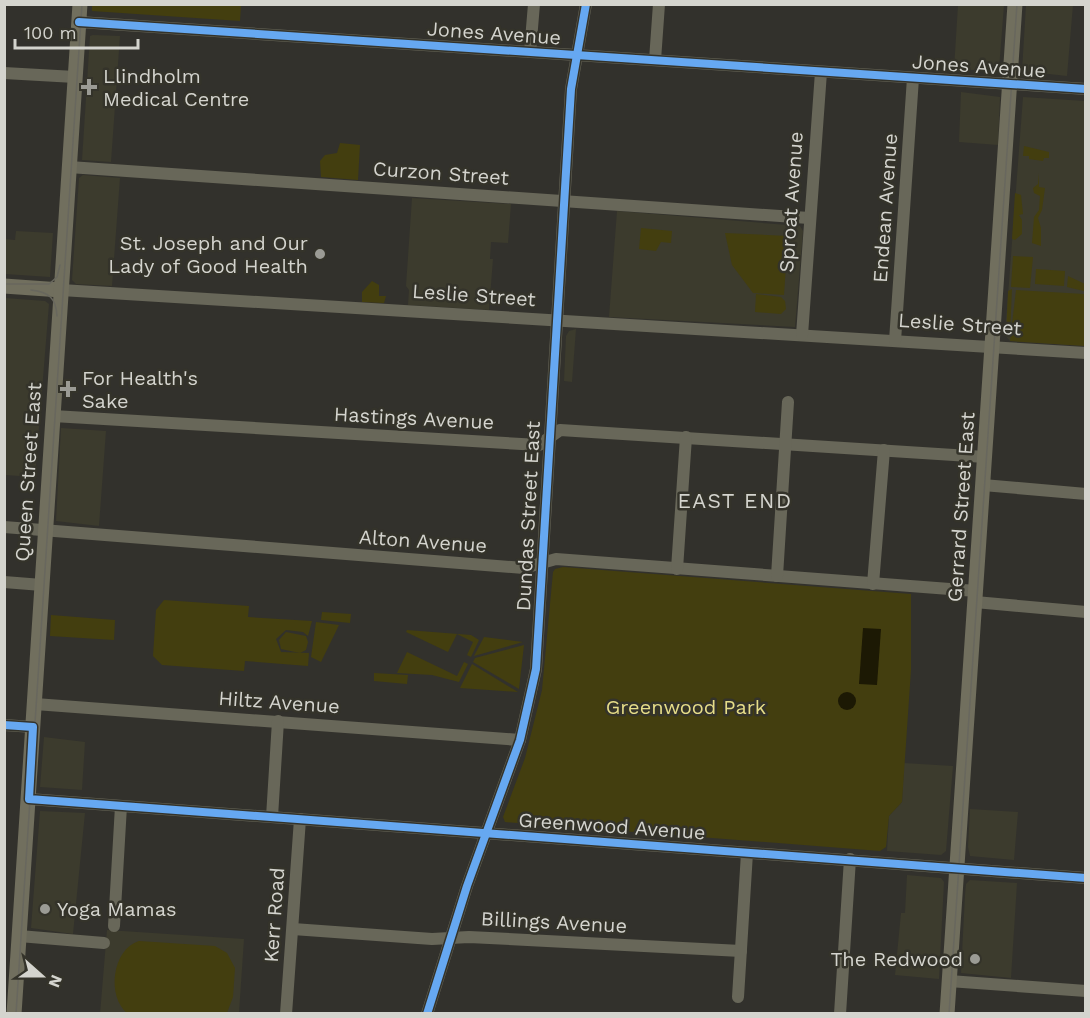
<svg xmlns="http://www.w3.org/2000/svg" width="1090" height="1018" font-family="'Work Sans',sans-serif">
	<rect width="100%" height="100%" fill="#32312c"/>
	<g fill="#3c3b2d">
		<polygon points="958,5 1004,5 999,69 996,71 954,69"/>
		<polygon points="1026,5 1073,5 1067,76 1022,71"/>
		<polygon points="93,35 120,36 111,162 82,160 90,36"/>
		<polygon points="961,92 1000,97 998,145 959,142"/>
		<polygon points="1023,97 1085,101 1085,346 1010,341 1005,335"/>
		<polygon points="83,175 120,178 112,286 76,284 72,280 79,178"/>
		<polygon points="412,198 511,204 508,243 491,242 490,259 493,259 489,310 408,305 409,290 406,286"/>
		<polygon points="617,211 800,226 803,231 795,327 609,317"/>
		<polygon points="16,231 53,233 50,277 5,274 5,239 15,240"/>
		<polygon points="5,298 45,301 49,304 35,477 5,475"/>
		<polygon points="576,329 572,382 564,381 566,336 569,331"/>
		<polygon points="61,428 106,431 99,526 56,521"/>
		<polygon points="44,737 85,742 82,790 40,787"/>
		<polygon points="904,763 953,766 946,851 941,855 887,851 889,816 902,802"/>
		<polygon points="970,809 1018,812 1014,860 970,856 968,847"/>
		<polygon points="40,811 85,813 73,934 31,928"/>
		<polygon points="907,875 941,878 944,882 939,979 895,975 901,913 905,913"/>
		<polygon points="970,880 1017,883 1011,978 961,973 965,895 966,884"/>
		<polygon points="107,930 244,939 239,1013 100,1014"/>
	</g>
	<g fill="#433e0f">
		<polygon points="92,5 241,5 240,21 92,11"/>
		<polygon points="340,143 360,145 358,180 321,177 320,161 325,155 337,153"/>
		<polygon points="1024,146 1049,152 1049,158 1044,158 1043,161 1029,159 1029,156 1023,156"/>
		<polygon points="1039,173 1039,187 1045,188 1042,210 1038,218 1041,228 1041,246 1032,243 1034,217 1039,210 1040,196 1034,193 1033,188 1038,184"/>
		<polygon points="1015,193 1021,195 1023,214 1019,215 1022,220 1022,234 1015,240 1012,239"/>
		<polygon points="641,228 672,231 671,243 661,242 656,251 639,249"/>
		<polygon points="725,233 788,236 784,295 753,293 732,265"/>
		<polygon points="1013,256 1033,257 1030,288 1011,287"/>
		<polygon points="1036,269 1065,271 1064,286 1035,284"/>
		<polygon points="1068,276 1085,284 1085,346 1010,341 1016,290 1084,294 1084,291 1067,287"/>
		<polygon points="372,281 379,285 379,296 386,296 384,303 362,302 362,292"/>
		<polygon points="1012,289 1010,334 1006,336 1008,291"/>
		<polygon points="756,294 781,297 785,301 786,309 781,314 755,312"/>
		<polygon points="563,567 911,594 911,670 902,802 889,816 886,847 880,851 505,822 503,817 525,758 542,690 553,572 555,569"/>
		<polygon points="164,600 249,606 248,617 312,621 308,636 303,632 286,630 276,639 281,652 309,653 308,666 245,661 244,671 162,665 153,656 156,610"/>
		<polygon points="322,612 351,614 350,623 321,620"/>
		<polygon points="51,615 115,620 114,640 50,636"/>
		<polygon points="316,622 339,625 321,662 311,657"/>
		<polygon points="407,630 471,635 479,640 471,657 467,655 473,642 457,634 448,652 406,632"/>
		<polygon points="286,632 306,636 308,642 306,650 300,653 281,649 279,640"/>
		<polygon points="484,637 523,642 474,656"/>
		<polygon points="524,645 519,689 473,662 475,658"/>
		<polygon points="407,652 457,676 464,662 468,664 459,682 432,675 397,673"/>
		<polygon points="472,664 518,692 460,688"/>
		<polygon points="374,673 408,675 407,684 374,681"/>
		<path d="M139,941L215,946L227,953L235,968L233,997L227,1013L128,1014C106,997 112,949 139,941Z"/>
	</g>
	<g fill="#1c1904">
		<polygon points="863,628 881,629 877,685 859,684"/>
		<circle cx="847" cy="701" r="9"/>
	</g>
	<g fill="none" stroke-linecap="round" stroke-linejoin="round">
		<g stroke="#686759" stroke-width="12">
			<polyline points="79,22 1086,89"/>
			<polyline points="530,52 534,4"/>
			<polyline points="655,60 659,4"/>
			<polyline points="4,73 75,77"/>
			<polyline points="69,167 809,218"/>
			<polyline points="61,290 1086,353"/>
			<polyline points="802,335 821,72"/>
			<polyline points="895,341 913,78"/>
			<polyline points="53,416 539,445 560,430 985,457"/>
			<polyline points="983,485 1086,494"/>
			<polyline points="4,527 524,568 556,559 976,591"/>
			<polyline points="677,569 686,437"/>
			<polyline points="777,576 788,402"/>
			<polyline points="4,582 42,585"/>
			<polyline points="873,584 884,450"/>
			<polyline points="975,602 1086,612"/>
			<polyline points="35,704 520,740"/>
			<polyline points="4,725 33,727"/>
			<polyline points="29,799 1086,878"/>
			<polyline points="272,817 278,721"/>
			<polyline points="114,926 121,806"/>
			<polyline points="293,929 432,939 469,937 741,951"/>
			<polyline points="19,936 104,943"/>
			<polyline points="949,981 1086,991"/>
			<polyline points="738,997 747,853"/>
			<polyline points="286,1014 300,819"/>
			<polyline points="427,1014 467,886 520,740 536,669 571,89 586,4"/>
			<polyline points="840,1014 850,859"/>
		</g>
		<g stroke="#716f5e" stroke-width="15">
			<polyline points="4,286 61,290"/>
			<polyline points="14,1014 80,4"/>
			<polyline points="947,1014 1015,4"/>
		</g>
		<g stroke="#68675e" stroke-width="1.5">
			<polyline points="4,284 49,284 57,277 60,265"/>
			<path d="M31,290C49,292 56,298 57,316"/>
			<polyline points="16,1014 82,4"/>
			<polyline points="949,1014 1017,4"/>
		</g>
		<defs>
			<g id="cycleway">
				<polyline points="79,22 1086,89"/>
				<polyline points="4,725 33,727 29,799 1086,878"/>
				<polyline points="427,1014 467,886 520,740 536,669 571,89 586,4"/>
			</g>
		</defs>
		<use href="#cycleway" stroke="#34332a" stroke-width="11"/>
		<use href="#cycleway" stroke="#66a8f1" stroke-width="8"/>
	</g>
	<g fill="#9b9b95" stroke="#34332a" stroke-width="2">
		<path d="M86 78h6v6h6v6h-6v6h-6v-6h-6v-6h6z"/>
		<circle cx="320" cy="254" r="6"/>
		<path d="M65 380h6v6h6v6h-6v6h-6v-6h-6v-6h6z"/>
		<circle cx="45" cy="909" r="6"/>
		<circle cx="975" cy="959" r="6"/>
	</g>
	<g text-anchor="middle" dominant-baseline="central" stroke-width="5" stroke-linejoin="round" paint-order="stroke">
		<g font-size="20" fill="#d4d4ce" stroke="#34332a">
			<text transform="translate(494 33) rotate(4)">Jones Avenue</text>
			<text transform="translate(979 66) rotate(4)">Jones Avenue</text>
			<text transform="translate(441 173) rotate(4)">Curzon Street</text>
			<text transform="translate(791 202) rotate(-86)">Sproat Avenue</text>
			<text transform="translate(885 208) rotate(-86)">Endean Avenue</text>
			<text transform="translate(474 295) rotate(4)">Leslie Street</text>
			<text transform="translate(960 324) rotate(4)">Leslie Street</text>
			<text transform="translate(414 418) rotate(3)">Hastings Avenue</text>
			<text transform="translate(28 472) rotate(-86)">Queen Street East</text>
			<text transform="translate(961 507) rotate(-86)">Gerrard Street East</text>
			<text transform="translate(528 516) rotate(-87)">Dundas Street East</text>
			<text transform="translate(423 541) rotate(4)">Alton Avenue</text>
			<text transform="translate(279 702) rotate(4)">Hiltz Avenue</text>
			<text transform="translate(612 826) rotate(4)">Greenwood Avenue</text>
			<text transform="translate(274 915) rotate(-86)">Kerr Road</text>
			<text transform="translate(554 922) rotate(3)">Billings Avenue</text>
		</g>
		<g font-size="20" fill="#d4d4ce" stroke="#34332a" text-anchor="start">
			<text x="103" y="76">Llindholm<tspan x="103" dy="23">Medical Centre</tspan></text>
			<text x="308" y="243" text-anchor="end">St. Joseph and Our<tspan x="308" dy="23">Lady of Good Health</tspan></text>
			<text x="82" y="378">For Health's<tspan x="82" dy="23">Sake</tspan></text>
			<text x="57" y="909">Yoga Mamas</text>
			<text x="963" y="959" text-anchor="end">The Redwood</text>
		</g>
		<g font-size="20" fill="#e6dd88" stroke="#34332a">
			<text x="686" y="707">Greenwood Park</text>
		</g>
		<g font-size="21" letter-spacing="1.5" fill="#d4d4ce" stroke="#34332a">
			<text x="735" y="500">EAST END</text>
		</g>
	</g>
	<rect width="1090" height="1018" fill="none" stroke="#d4d4ce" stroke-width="12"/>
	<g transform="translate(42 976) rotate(111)" stroke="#34332a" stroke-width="4.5" paint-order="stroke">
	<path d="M0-4.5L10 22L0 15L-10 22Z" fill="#d4d4ce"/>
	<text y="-9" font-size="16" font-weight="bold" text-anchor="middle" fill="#d4d4ce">N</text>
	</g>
	<path d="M15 39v9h123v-9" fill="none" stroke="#d4d4ce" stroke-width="3"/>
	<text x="24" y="39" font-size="18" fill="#d4d4ce" stroke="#34332a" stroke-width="4.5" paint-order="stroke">100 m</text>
</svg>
